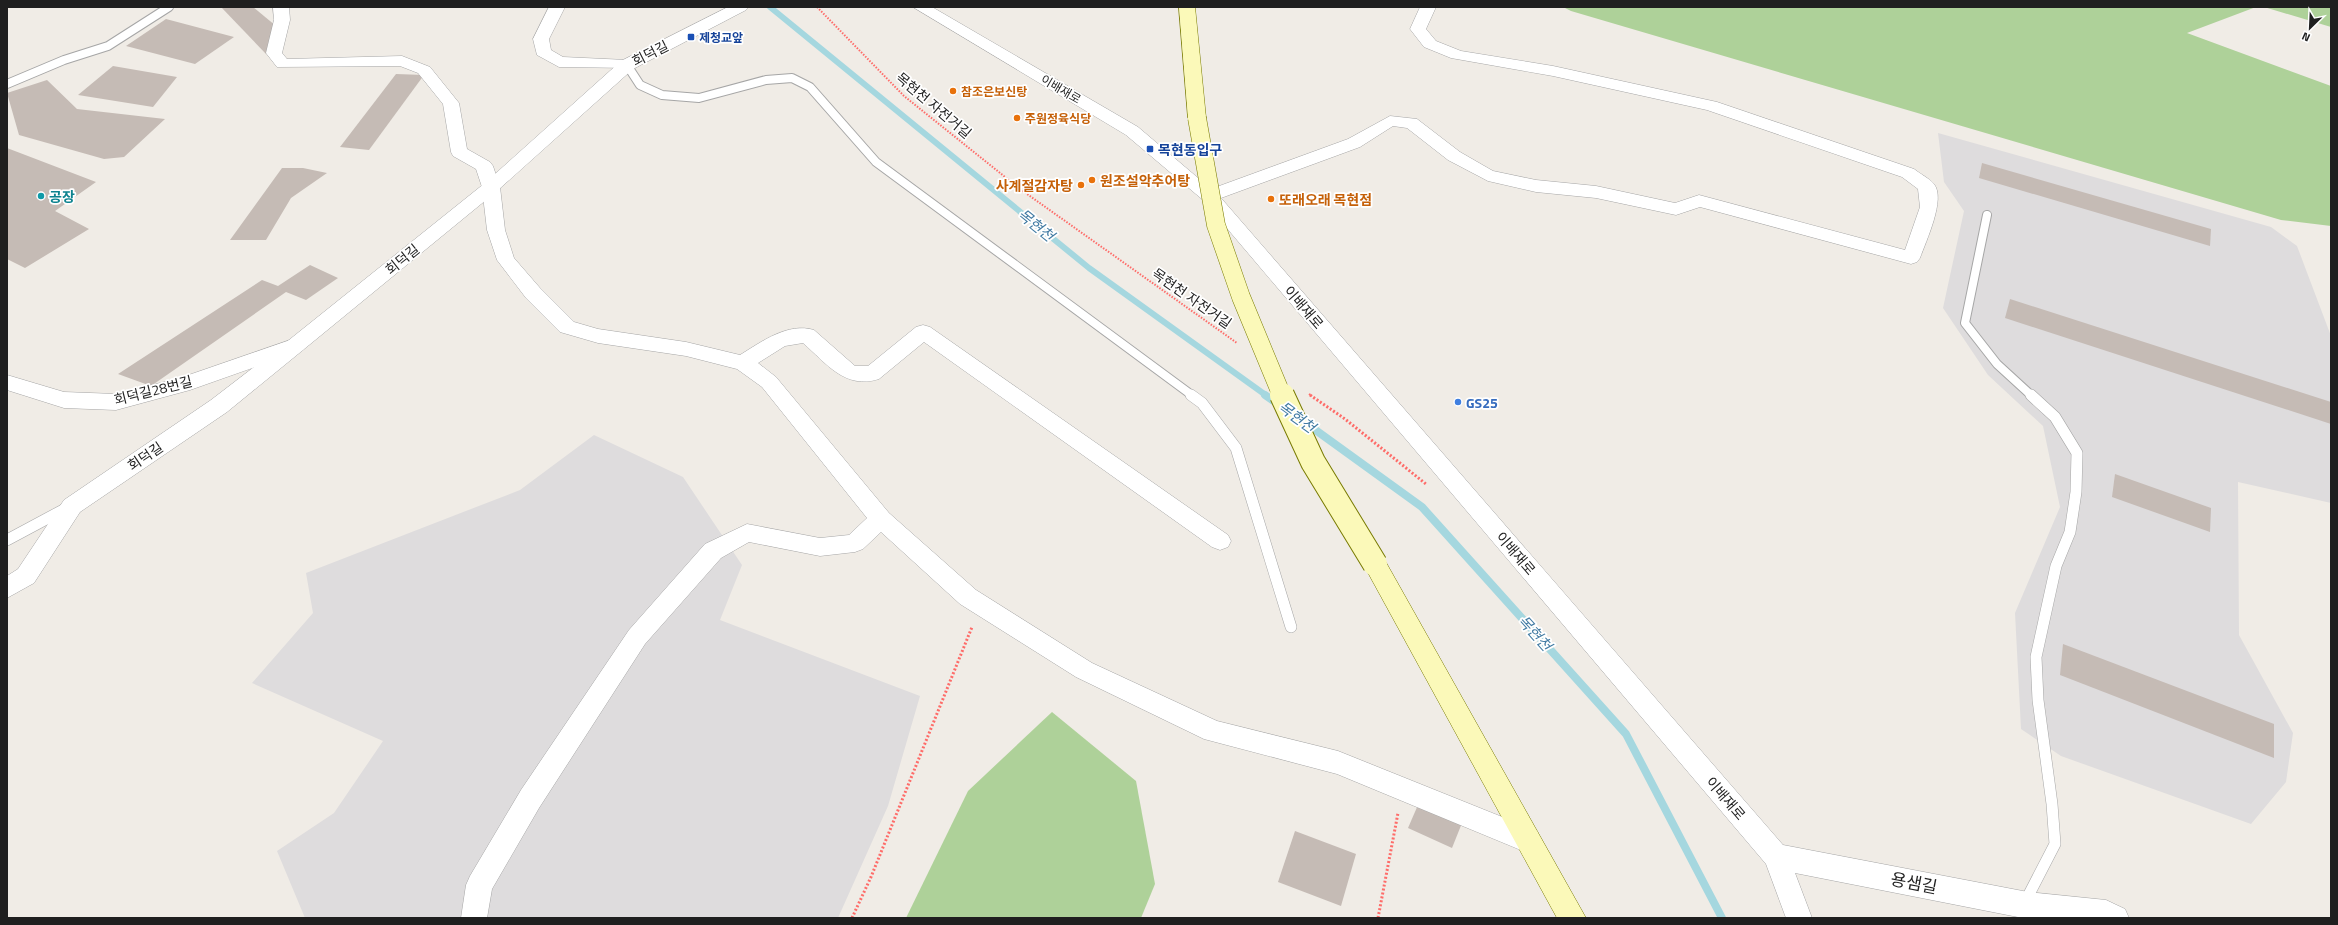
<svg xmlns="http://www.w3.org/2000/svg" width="2338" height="925" font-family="'Titillium Web','Noto Sans KR',sans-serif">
	<rect width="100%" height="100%" fill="#f0ece6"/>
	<g fill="#dedcdd">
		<polygon points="1938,133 2271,227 2297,246 2331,336 2331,503 2238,482 2239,635 2293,733 2286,782 2251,824 2061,756 2021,729 2015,613 2060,507 2043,426 1988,375 1943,308 1964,211 1944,182"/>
		<polygon points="594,435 683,477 742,565 720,620 920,696 888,806 838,918 305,918 277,851 334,813 383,741 252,683 313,613 306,573 520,490"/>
	</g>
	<g fill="#aed199">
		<polygon points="1563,7 2256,7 2187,33 2331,86 2331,226 2281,220 1571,11"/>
		<polygon points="2264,7 2331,7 2331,27"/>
		<polygon points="1052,712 1136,781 1155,884 1141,918 906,918 968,791"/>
	</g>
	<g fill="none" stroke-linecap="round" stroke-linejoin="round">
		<polyline stroke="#a5d7df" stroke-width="6" points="770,7 1089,268 1267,396"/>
		<g stroke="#a5d7df" stroke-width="8">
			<polyline points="1265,395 1278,404"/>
			<polyline points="1303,421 1422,507 1626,734 1722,918"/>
		</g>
	</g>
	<g fill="#c5bbb5">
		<polygon points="221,7 253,7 276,26 266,54"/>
		<polygon points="166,19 234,37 195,64 126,46"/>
		<polygon points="113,66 177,77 153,107 78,95"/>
		<polygon points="396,74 424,75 369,150 340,147"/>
		<polygon points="47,80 77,109 165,119 124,157 104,159 19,135 7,93"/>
		<polygon points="7,148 96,182 55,211 89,229 25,268 7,259"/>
		<polygon points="1982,163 2211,229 2210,246 1979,178"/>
		<polygon points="282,168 303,168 327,173 291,198 266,240 230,240"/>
		<polygon points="310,265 338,278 306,300 286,292 151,386 118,374 262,280 278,286"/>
		<polygon points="2010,299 2331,402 2331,424 2005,318"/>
		<polygon points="2115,474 2211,508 2210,532 2112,497"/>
		<polygon points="2063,644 2274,724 2274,758 2060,675"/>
		<polygon points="1421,798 1464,818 1452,848 1408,828"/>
		<polygon points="1295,831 1356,854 1341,906 1278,882"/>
	</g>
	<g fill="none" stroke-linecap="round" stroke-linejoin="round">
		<defs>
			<g id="service-far1">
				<polyline points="627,65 640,85 662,95 699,98 766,80 792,78 810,87 876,162 1193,396"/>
				<polyline points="7,84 64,60 108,46 169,7"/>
				<polyline points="1987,215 1965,323 1997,364 2032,396"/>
			</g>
			<g id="service">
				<polyline points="1191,395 1202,403 1236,448 1291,627"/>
				<polyline points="7,540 65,509"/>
				<polyline points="2024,904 2055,844 2052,804 2038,700 2036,657 2056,566 2070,532 2076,492 2077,453 2055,417 2031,395"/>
			</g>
			<g id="minor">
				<path d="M273,7H289L290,20L282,53L287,59L402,56L430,67L459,103L467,149L490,162L493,166L500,187L505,230L514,258L540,288L574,322L598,329L686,342L740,355C761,342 788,322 814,330L855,366H868L916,327L923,325L930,327L1228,535L1231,541L1228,547L1220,550L1212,547L924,342L879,379C845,390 826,363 803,343L785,346L758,363L776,377L889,513L976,590L1092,663L1217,721L1338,751L1537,831L1541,840L1537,849L1528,853L1337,774L1204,739L1076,677L960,604L881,532L863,549L855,552L820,556L749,542L721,558L645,644L539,808L492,889L487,918H461L466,885L470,876L521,790L629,630L705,544L747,524L820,538L849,535L867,518L762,387L737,369L686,356L598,343L560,332L526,298L497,260L487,230L482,187L476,169L453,156L451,152L443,104L418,73L400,66L277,67L266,53L274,20Z"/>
				<polygon points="549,7 565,7 549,39 551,50 563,57 627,60 633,62 635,65 633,68 559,67 537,55 533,39"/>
				<path d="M913,7H932L1138,127L1211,189L1348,139L1390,116L1417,119L1460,152L1493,171L1536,180L1596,186L1675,203L1699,195L1905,250L1920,207L1918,189L1902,177L1707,110L1553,76L1451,58L1424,47L1410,29L1420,7H1436L1426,29L1436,41L1461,51L1553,66L1717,102L1914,169C1920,174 1929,178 1934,184C1946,199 1926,241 1920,258L1917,262L1911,264L1700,207L1676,215L1596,198L1536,192L1488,181L1448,160L1407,128L1393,126L1360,147L1221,198L1783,845L2028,892L2106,900L2125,909L2129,918H2023L1795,873L1812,918H1786L1766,864L1203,200L1126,135Z"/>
				<polygon points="296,338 303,340 306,345 303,350 190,390 116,410 64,408 7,390 7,375 64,392 116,394 180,378"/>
			</g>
			<polygon id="tertiary" points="728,7 748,7 746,10 633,69 497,191 303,350 227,412 80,512 34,583 7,598 7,576 18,569 64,500 211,400 289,340 485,183 621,61"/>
			<g id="secondary">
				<polygon points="1179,7 1195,7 1206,118 1203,122 1191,122 1188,118"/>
				<polygon points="1375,554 1383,557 1586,918 1557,918 1367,571 1363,564 1367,557"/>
			</g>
		</defs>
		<use href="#service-far1" stroke="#a6a6a6" stroke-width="10"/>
		<use href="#service" stroke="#a6a6a6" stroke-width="12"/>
		<use href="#minor" stroke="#a6a6a6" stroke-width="1"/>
		<use href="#tertiary" stroke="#a6a6a6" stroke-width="1"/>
		<use href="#secondary" stroke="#797b02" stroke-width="1"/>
		<g stroke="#fe6c69" stroke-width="2" stroke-dasharray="1.5 1.5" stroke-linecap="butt">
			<polyline points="817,7 904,96 1020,189 1237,343"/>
			<polyline points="1309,394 1312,396"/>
		</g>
		<g stroke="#fe6c69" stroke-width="3" stroke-dasharray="2 2" stroke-linecap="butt">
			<polyline points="1310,395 1345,419 1426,484"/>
			<polyline points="852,918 871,877 972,627"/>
			<polyline points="1378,918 1398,813"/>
		</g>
		<use href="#service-far1" stroke="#fff" stroke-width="8"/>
		<use href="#service" stroke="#fff" stroke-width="11"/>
		<use href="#minor" fill="#fff" fill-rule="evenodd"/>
		<use href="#tertiary" fill="#fff" fill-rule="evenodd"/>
		<use href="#secondary" fill="#fbf9b9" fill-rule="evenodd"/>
		<defs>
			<polyline id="secondary-bridge-far1" points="1197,118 1216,225 1241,297 1282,396"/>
			<polyline id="secondary-bridge" points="1282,395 1313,462 1375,564"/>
		</defs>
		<use href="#secondary-bridge-far1" stroke="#797b02" stroke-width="19" stroke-linecap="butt"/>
		<use href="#secondary-bridge" stroke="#797b02" stroke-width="26" stroke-linecap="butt"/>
		<use href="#secondary-bridge-far1" stroke="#fbf9b9" stroke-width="18"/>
		<use href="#secondary-bridge" stroke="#fbf9b9" stroke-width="24"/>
	</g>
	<g fill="#1a4fb4" stroke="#fff" stroke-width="1.5">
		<rect x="687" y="33" width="8" height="8" rx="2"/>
		<rect x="1146" y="145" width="8" height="8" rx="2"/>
	</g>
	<g fill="#e8710a" stroke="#fff" stroke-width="1.5">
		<circle cx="953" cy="91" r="4"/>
		<circle cx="1017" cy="118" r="4"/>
		<circle cx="1092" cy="180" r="4"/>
		<circle cx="1081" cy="185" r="4"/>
		<circle cx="1271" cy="199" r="4"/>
	</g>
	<circle fill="#0f9aa8" stroke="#fff" stroke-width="1.5" cx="41" cy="196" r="4"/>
	<circle fill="#3f7fe0" stroke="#fff" stroke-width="1.5" cx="1458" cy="402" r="4"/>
	<g text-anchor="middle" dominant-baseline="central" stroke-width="3.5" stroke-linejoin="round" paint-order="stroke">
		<g font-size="12" font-weight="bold" fill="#164399" stroke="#fff" text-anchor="start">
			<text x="699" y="37">제청교앞</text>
		</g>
		<g font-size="12" fill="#1f1f1f" stroke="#fff">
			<text transform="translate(1061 89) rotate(30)">이배재로</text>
		</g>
		<g font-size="12" font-weight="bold" fill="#c56008" stroke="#fff" text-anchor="start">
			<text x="961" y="91">참조은보신탕</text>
			<text x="1025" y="118">주원정육식당</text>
		</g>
		<g font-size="14" fill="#1f1f1f" stroke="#fff">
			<text transform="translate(650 53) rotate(-27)">회덕길</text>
			<text transform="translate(934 105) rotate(40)">목현천 자전거길</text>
			<text transform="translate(402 259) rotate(-39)">회덕길</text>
			<text transform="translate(1192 298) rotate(35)">목현천 자전거길</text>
			<text transform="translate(1304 307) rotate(49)">이배재로</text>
			<text transform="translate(153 390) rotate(-14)">회덕길28번길</text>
			<text transform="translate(145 456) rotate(-34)">회덕길</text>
			<text transform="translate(1516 553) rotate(49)">이배재로</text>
			<text transform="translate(1726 798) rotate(49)">이배재로</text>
		</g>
		<g font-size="14" font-weight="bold" fill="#164399" stroke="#fff" text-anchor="start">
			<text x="1158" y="149">목현동입구</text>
		</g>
		<g font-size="14" font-weight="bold" fill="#c56008" stroke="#fff" text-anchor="start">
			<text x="1100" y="180">원조설악추어탕</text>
			<text x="1073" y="185" text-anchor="end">사계절감자탕</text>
			<text x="1279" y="199">또래오래 목현점</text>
		</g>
		<g font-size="14" font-weight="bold" fill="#0d838f" stroke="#fff" text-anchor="start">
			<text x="49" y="196">공장</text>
		</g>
		<g font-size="14" font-weight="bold" fill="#366cbe" stroke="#fff" text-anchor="start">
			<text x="1466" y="402">GS25</text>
		</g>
		<g font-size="15" font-style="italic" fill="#427ba3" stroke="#fff">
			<text transform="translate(1036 225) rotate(39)">목현천</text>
			<text transform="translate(1297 417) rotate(36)">목현천</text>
			<text transform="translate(1535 633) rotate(48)">목현천</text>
		</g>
		<g font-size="17" fill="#1f1f1f" stroke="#fff">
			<text transform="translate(1914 883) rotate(11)">용샘길</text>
		</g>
	</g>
	<rect width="2338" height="925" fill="none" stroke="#1f1f1f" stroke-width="16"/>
	<g transform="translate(2310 28) rotate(204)" stroke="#ffffff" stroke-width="3" paint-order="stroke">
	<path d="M0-3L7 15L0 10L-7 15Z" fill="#1f1f1f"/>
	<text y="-6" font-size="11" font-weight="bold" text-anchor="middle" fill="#1f1f1f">N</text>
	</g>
</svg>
